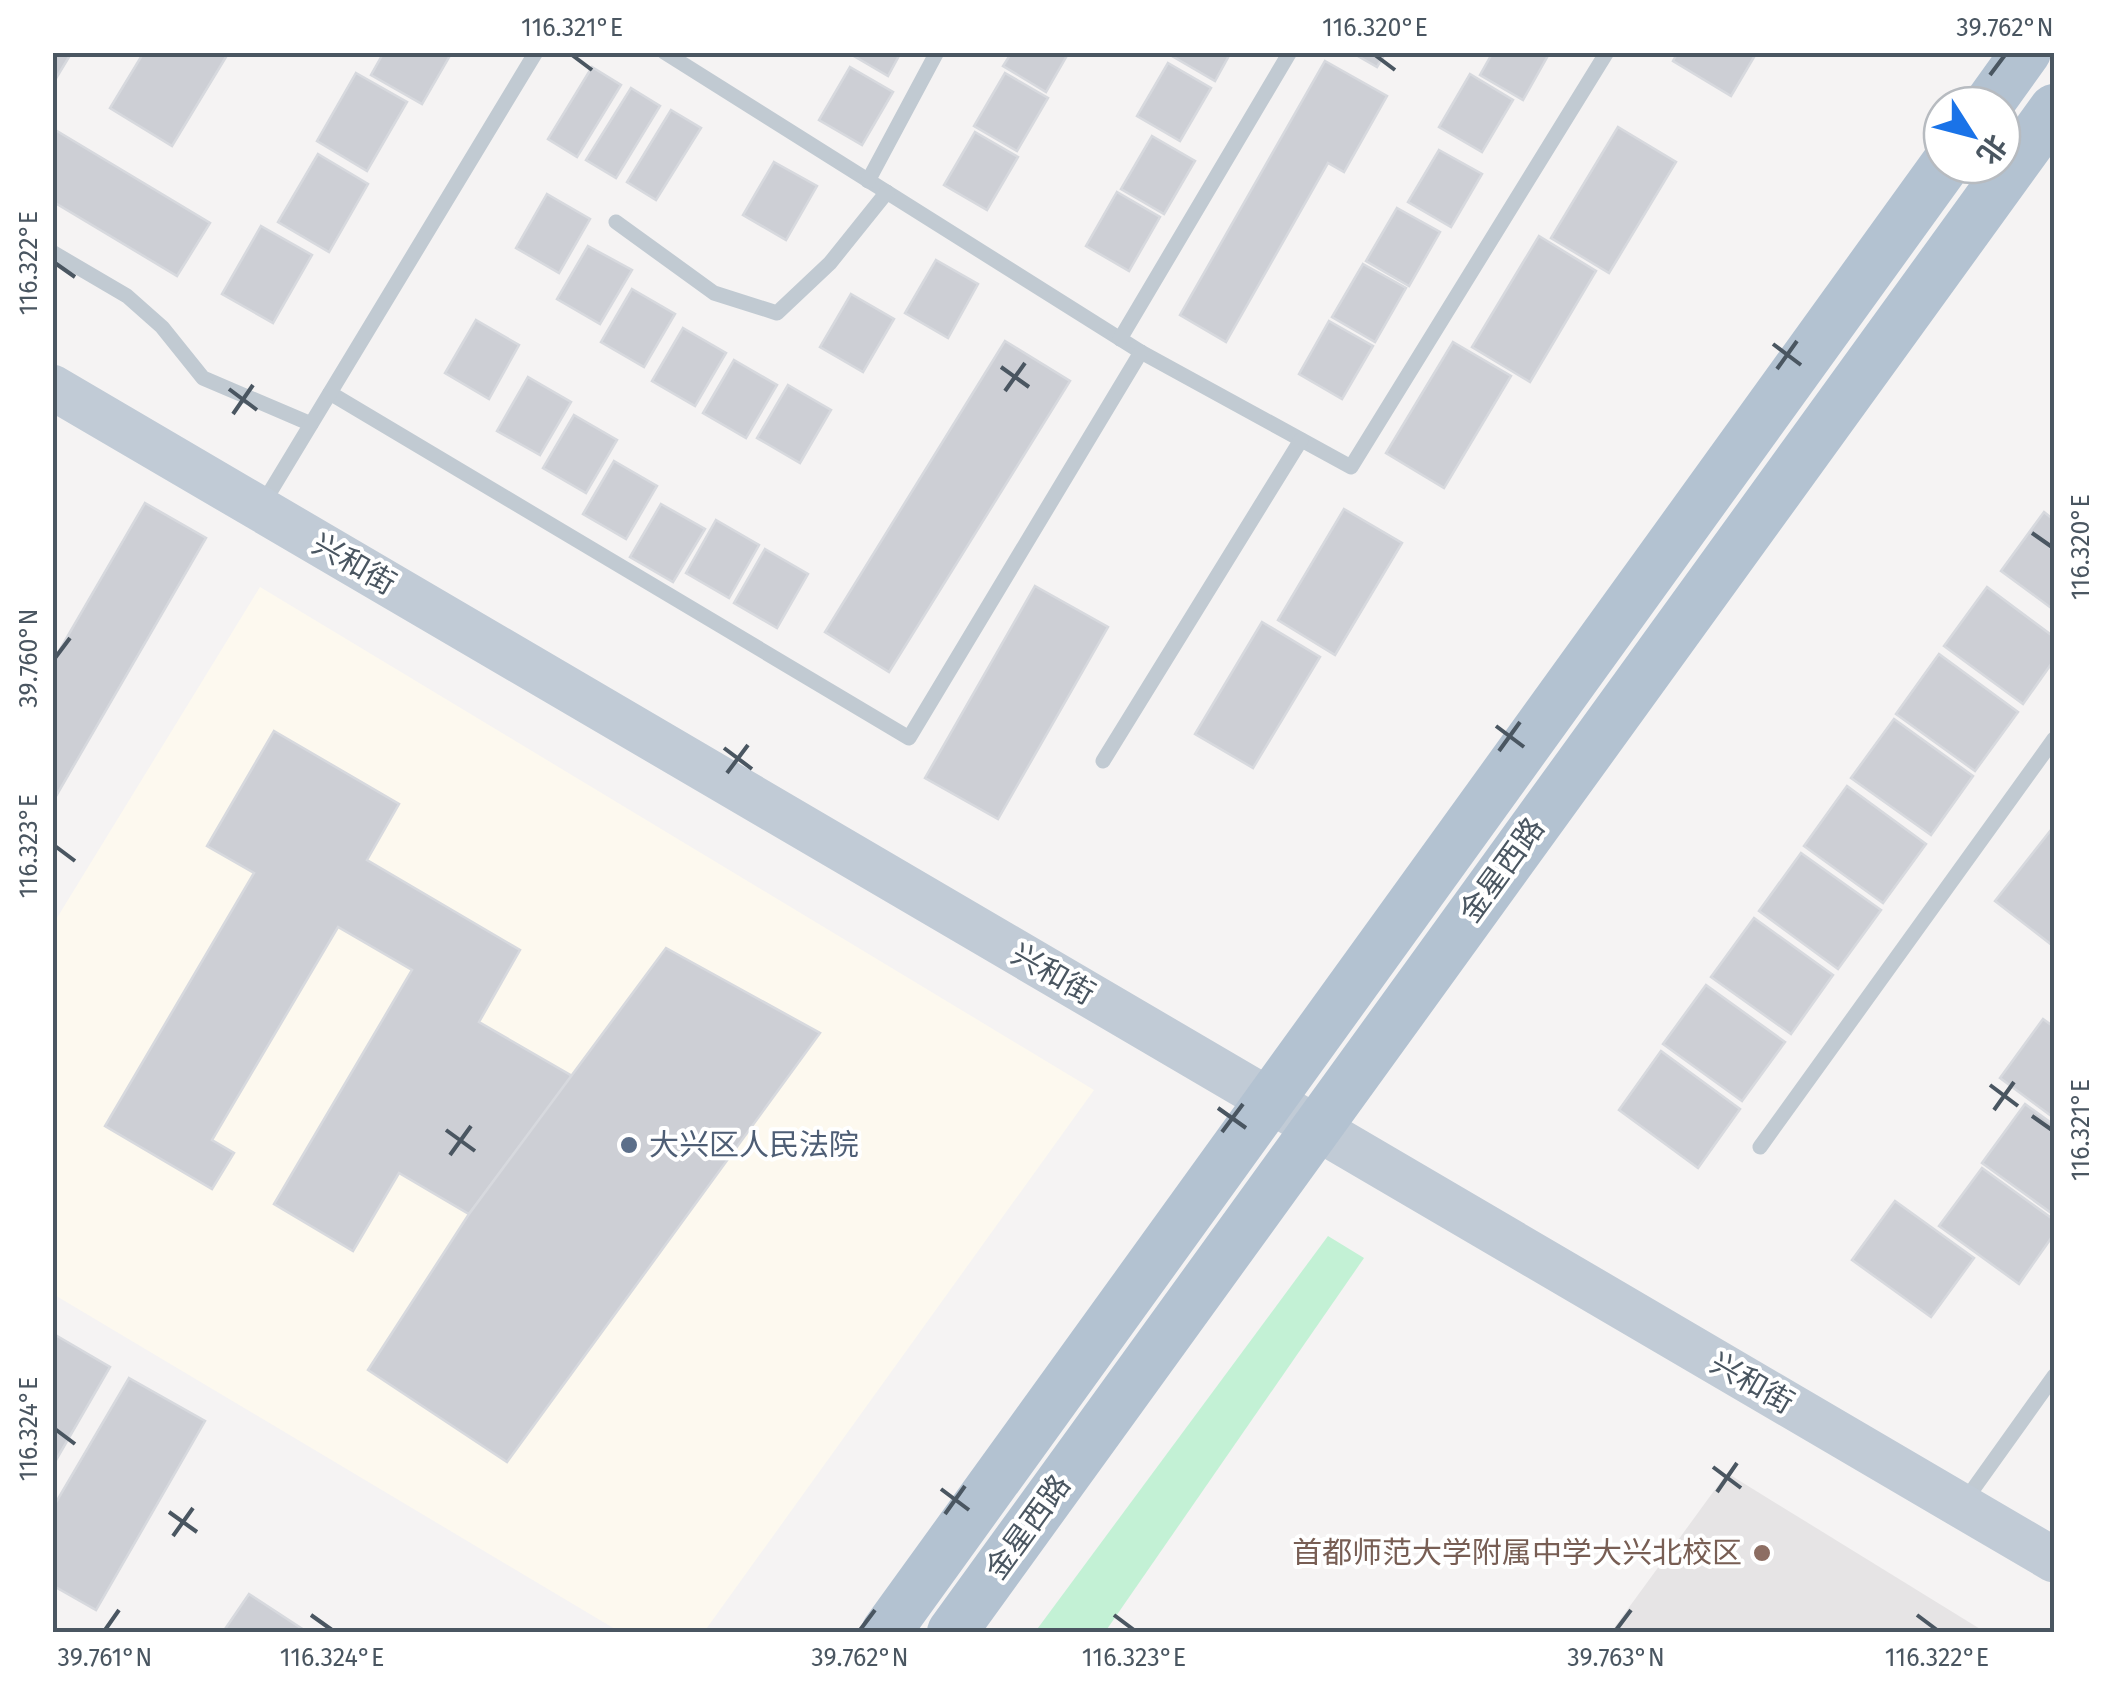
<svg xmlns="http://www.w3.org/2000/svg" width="2107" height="1685" font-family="'Fira Sans','Noto Sans SC',sans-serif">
	<rect width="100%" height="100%" fill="#f5f3f3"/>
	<polygon fill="#fdf9ef" points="260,587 1094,1090 704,1632 620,1632 53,1294 52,926"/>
	<polygon fill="#e6e4e5" points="1727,1473 1985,1632 1611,1632"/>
	<polygon fill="#c3f1d5" points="1328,1236 1364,1258 1105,1632 1035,1632"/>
	<g fill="#cdcfd5" stroke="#d7d9de" stroke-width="2.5">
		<polygon points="52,52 72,52 52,85"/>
		<polygon points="144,52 229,52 172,146 110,108"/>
		<polygon points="384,52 452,52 422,104 371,75"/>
		<polygon points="847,52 901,52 888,76"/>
		<polygon points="1012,52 1069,52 1046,92 1003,66"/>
		<polygon points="1174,52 1231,52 1215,81 1172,56"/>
		<polygon points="1351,52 1386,52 1377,67"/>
		<polygon points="1493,52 1550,52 1523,100 1480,75"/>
		<polygon points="1678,52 1757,52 1731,96 1673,61"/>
		<polygon points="1325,61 1387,96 1344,172 1328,163 1226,342 1180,315"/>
		<polygon points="1168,63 1211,88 1180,141 1137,116"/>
		<polygon points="592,67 621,85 577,157 548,139"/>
		<polygon points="850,67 893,92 862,145 819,120"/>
		<polygon points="356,73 407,102 367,171 317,141"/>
		<polygon points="1005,73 1048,98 1017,151 974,126"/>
		<polygon points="1470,74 1513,100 1482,152 1439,127"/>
		<polygon points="631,88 660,106 616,178 586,160"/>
		<polygon points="671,110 701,128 656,200 627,182"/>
		<polygon points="1618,127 1676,162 1609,273 1551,238"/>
		<polygon points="52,128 210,223 177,276 52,201"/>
		<polygon points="975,132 1018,157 987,210 944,185"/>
		<polygon points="1152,136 1195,161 1164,214 1121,189"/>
		<polygon points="1439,150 1482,174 1451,227 1408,202"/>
		<polygon points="318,154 368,184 329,252 278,222"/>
		<polygon points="774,162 817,186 786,240 743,215"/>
		<polygon points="1117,192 1160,217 1129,271 1086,246"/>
		<polygon points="547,194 590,219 559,273 516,248"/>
		<polygon points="1397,208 1440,232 1409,286 1366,261"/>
		<polygon points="261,226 312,255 273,323 222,294"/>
		<polygon points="1539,236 1596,271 1530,382 1472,347"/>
		<polygon points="588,246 632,270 600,324 557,299"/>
		<polygon points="936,260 978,284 948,338 905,313"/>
		<polygon points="1363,264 1406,288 1375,342 1332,317"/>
		<polygon points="632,289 675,314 644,367 601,342"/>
		<polygon points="851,294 894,319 863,372 820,347"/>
		<polygon points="476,320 519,345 489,399 445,373"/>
		<polygon points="1329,321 1373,346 1342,399 1299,374"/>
		<polygon points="683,328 726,353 695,406 652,381"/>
		<polygon points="1005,341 1070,381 889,672 825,632"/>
		<polygon points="1453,342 1511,376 1444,488 1386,453"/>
		<polygon points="734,360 777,385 746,438 703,413"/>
		<polygon points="528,377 571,402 540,455 497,431"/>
		<polygon points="788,385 831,410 800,463 757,438"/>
		<polygon points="574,415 617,440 586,493 543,468"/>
		<polygon points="614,461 657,486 626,539 583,514"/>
		<polygon points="145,503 206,538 52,803 52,663"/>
		<polygon points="661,504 705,529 673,582 630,557"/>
		<polygon points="1344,509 1402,543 1335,655 1278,620"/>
		<polygon points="2044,512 2054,520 2054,610 2001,571"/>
		<polygon points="716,520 759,545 729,598 686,573"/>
		<polygon points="765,549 808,574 777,628 734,603"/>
		<polygon points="1035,586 1108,627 998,819 925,778"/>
		<polygon points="1987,587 2054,637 2054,660 2023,704 1944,646"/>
		<polygon points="1262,622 1320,657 1253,768 1195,734"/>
		<polygon points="1939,654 2018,712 1975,771 1896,714"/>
		<polygon points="1894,719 1973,776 1931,835 1851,778"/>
		<polygon points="274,731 399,804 367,860 520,950 479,1022 572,1076 469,1214 399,1173 353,1251 274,1204 412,970 338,927 212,1140 234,1153 212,1189 105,1126 254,873 207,846"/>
		<polygon points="1847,786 1926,844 1883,903 1804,846"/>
		<polygon points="2054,826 2054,943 2053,946 1995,901"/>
		<polygon points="1801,853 1881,910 1838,969 1759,911"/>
		<polygon points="1754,918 1833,975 1791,1034 1711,977"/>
		<polygon points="666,948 820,1033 507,1462 368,1370 469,1214"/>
		<polygon points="1706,985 1785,1042 1742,1101 1663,1044"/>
		<polygon points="2043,1019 2054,1027 2054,1118 2000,1078"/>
		<polygon points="1661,1051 1740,1109 1698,1168 1619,1110"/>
		<polygon points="2025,1104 2054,1125 2054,1215 1982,1163"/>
		<polygon points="1982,1168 2054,1220 2054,1234 2019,1284 1939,1226"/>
		<polygon points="1895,1201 1974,1258 1931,1317 1852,1260"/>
		<polygon points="52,1333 110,1367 52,1467"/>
		<polygon points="129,1378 205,1421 96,1610 52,1585 52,1509"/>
		<polygon points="249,1594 307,1632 223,1632"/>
	</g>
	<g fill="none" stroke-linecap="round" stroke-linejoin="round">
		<g stroke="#c1cad2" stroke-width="15">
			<polyline points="664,52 1141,352 1351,467 1607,52"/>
			<polyline points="868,181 937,52"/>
			<polyline points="616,222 714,293 777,313 830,263 887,192"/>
			<polyline points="52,252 127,296 162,327 203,378 311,424"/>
			<polyline points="1120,339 1290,52"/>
			<polyline points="330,393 909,738 1141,352"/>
			<polyline points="261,507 536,52"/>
			<polyline points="1103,761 1301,440"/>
			<polyline points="1760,1147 2054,739"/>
			<polyline points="1964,1502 2054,1376"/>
		</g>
		<polyline stroke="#c1cbd6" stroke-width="45" points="52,387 2054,1560"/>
		<g stroke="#b3c2d1" stroke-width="50">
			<polyline points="1988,105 2026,52"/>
			<polyline points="886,1632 1945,165"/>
			<polyline points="952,1632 2054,109"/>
		</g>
	</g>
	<path fill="none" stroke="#4a5661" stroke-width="4" d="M572,55L592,70M1375,55L1395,70M1990,75L2005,55M55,263L75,277M1773,344L1801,365M1001,367L1029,387M1777,369L1797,341M229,389L257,410M1005,391L1025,363M233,414L253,385M2032,533L2052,547M55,658L70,638M1496,726L1524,747M724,748L752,769M1499,751L1520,722M727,773L748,745M55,846L75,861M1990,1085L2018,1106M1218,1108L1246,1128M1994,1110L2014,1082M2032,1116L2052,1130M446,1130L475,1151M1222,1132L1243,1104M450,1155L471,1126M55,1429L75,1444M1713,1467L1741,1488M941,1489L969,1510M1717,1492L1737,1463M169,1512L197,1532M945,1514L965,1486M173,1536L193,1508M311,1615L332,1630M1114,1615L1134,1630M1917,1615L1937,1630M105,1630L119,1610M860,1630L875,1610M1616,1630L1631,1610"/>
	<circle fill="#5c6f8a" stroke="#fff" stroke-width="4" cx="629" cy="1145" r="10"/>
	<circle fill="#8d6e63" stroke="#fff" stroke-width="4" cx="1762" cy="1553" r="10"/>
	<g text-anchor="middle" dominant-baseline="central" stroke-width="8" stroke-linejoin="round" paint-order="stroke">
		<g font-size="30" fill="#4a5661" stroke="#fff">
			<text transform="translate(354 564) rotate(30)">兴和街</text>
			<text transform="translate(1502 870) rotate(-54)">金星西路</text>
			<text transform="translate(1053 974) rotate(30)">兴和街</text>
			<text transform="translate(1752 1383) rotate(30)">兴和街</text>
			<text transform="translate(1028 1527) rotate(-54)">金星西路</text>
		</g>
		<g font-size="30" fill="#4e5e75" stroke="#fff" text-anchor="start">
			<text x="649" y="1145">大兴区人民法院</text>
		</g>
		<g font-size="30" fill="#785e54" stroke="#fff" text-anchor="end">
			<text x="1742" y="1553">首都师范大学附属中学大兴北校区</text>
		</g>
	</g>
	<rect width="2107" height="1685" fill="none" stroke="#ffffff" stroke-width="110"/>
	<g transform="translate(1972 135) rotate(126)"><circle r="48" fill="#ffffff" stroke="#b7bbc0" stroke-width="2.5"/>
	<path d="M0-8L18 38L0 25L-18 38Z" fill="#1a73e8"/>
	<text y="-15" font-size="28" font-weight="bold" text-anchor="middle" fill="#4a5661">北</text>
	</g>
	<rect x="55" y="55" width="1997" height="1575" fill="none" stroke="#4a5661" stroke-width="4"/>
	<g font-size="25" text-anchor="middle" fill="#4a5661">
		<text x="572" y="36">116.321°E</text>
		<text x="1375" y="36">116.320°E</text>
		<text x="2005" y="36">39.762°N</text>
		<text transform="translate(28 263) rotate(-90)" y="9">116.322°E</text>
		<text transform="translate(2080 547) rotate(-90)" y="9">116.320°E</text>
		<text transform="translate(28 658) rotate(-90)" y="9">39.760°N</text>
		<text transform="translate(28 846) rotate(-90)" y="9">116.323°E</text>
		<text transform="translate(2080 1130) rotate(-90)" y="9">116.321°E</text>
		<text transform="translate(28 1429) rotate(-90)" y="9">116.324°E</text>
		<text x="105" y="1666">39.761°N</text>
		<text x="332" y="1666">116.324°E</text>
		<text x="860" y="1666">39.762°N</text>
		<text x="1134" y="1666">116.323°E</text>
		<text x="1616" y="1666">39.763°N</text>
		<text x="1937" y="1666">116.322°E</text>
	</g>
</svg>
